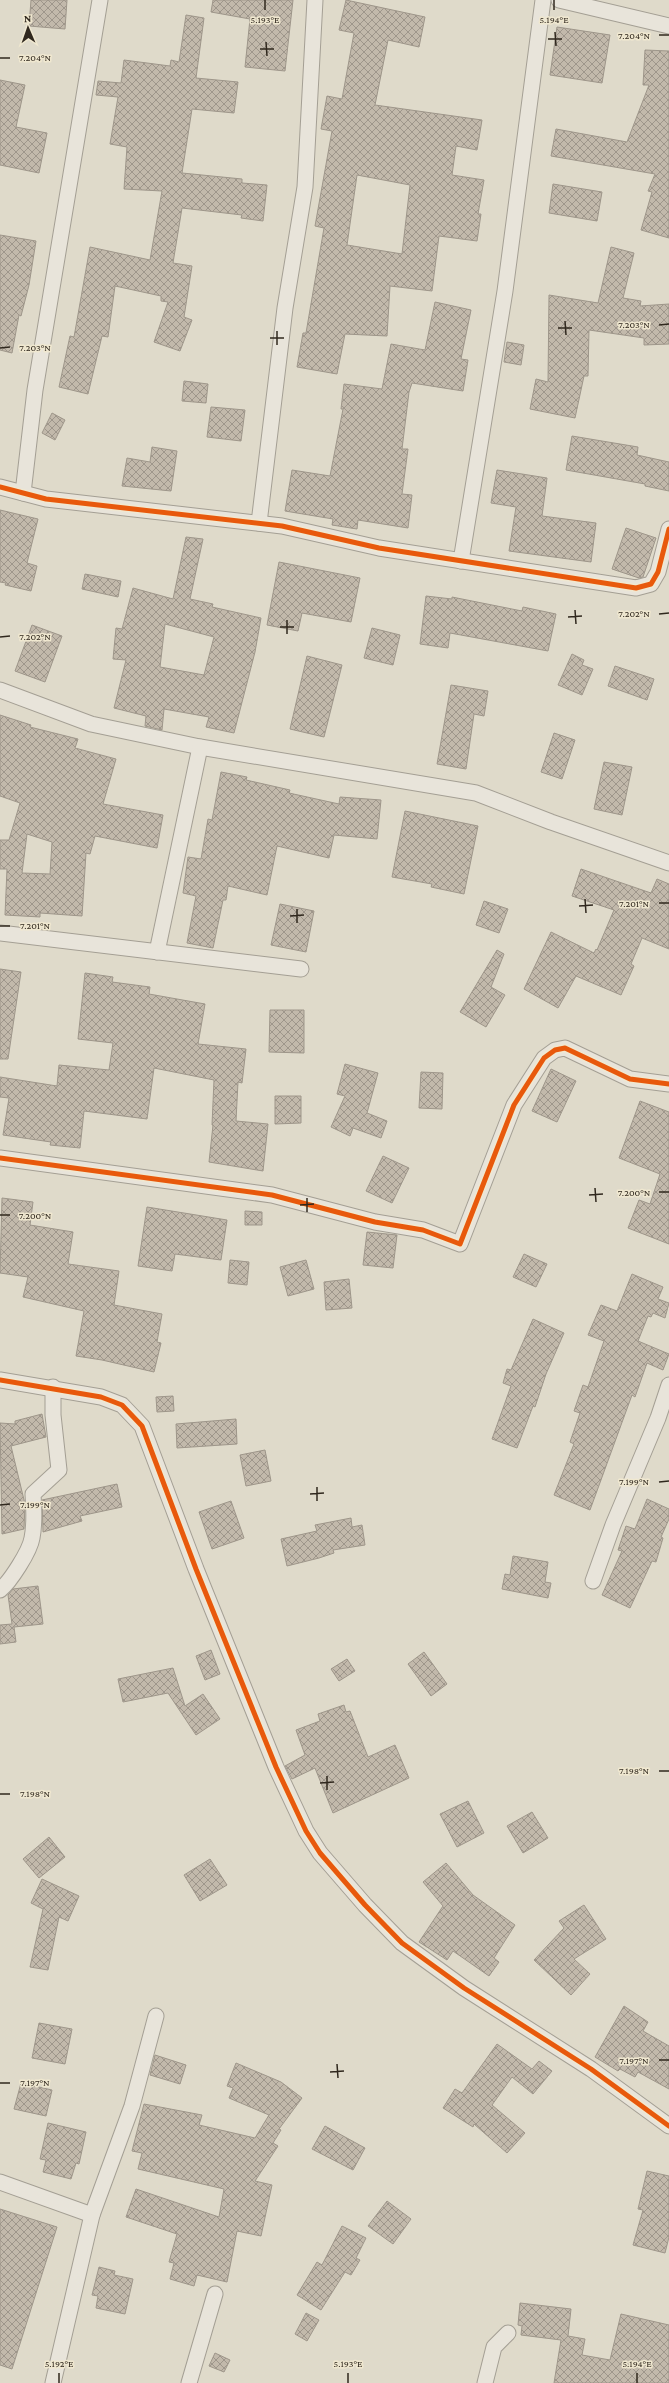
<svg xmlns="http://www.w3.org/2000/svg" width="669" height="2383" font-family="'Crimson Pro',serif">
	<defs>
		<pattern id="building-cross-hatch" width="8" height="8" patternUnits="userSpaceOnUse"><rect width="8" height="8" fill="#c2b9ab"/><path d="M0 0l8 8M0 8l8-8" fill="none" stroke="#9e968b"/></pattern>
	</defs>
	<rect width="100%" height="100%" fill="#dfdaca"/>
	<g fill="url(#building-cross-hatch)" stroke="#9e968a" fill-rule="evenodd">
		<polygon points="31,0 67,0 65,29 29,26"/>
		<polygon points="213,0 293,0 285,71 245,67 250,19 211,12"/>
		<path d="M346,0L425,17L419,47L388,40L375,105L482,120L477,150L456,146L452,175L484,180L478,214H481L477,241L439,236L432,291L390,286L387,336L345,334L337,374L297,367L303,333H306L324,228L315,226L332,131L321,129L327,96L342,99L354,33L339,30ZM357,175L410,185L402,254L347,245Z"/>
		<polygon points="186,15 204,18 196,78 238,82 234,113 192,109 182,173 242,179 242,183 267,185 263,221 241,218 242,215 182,208 173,263 192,266 184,317 192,320 180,351 154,342 168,302 161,301 161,296 115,286 108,337 102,336 88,394 59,387 70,336 74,337 90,247 150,260 162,191 124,189 127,147 110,144 118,97 96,95 98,81 121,83 124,60 170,66 171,60 179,62"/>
		<polygon points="557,27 610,35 602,83 550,75"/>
		<polygon points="645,50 669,51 669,238 641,230 652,192 648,191 655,174 551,156 556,129 627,142 649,85 643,85"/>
		<polygon points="0,80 25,85 16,127 47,133 39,173 0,165"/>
		<polygon points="553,184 602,192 597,221 549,213"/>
		<polygon points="0,235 36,241 29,285 21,316 19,315 12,353 0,350"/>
		<polygon points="611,247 634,253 623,298 641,301 640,306 669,304 669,344 644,345 644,338 589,330 588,376 584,376 575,418 530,409 536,379 548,382 549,295 598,303"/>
		<polygon points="435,302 471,310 461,359 468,360 463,391 412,383 409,392 402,449 408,449 402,494 412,495 408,528 358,520 357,529 332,525 333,519 285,511 292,470 330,476 343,409 341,409 344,384 382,389 391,344 425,350"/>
		<polygon points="507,342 524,345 521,365 504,362"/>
		<polygon points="184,381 208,384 206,403 182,401"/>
		<polygon points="211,407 245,410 241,441 207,437"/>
		<polygon points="52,413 65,420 55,440 42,433"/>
		<polygon points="572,436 638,447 637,455 669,462 669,491 645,486 645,484 566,470"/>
		<polygon points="152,447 177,451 171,491 122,486 127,458 150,462"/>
		<polygon points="497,470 547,478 542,516 596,523 591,562 509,551 516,507 491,503"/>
		<polygon points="0,510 38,519 27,563 37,566 31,591 5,585 6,583 0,582"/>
		<polygon points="626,528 656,538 643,577 639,578 612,569"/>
		<path d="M186,537L203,539L190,599L213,604L212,607L261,618L255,652L234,733L206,727L209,717L164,709L162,730L145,726L146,716L114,708L126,660L113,659L116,628L122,629L133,588L173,599ZM165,624L214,637L204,675L160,667Z"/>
		<polygon points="279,562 360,578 351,622 302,613 298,631 267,625"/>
		<polygon points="85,574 121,581 118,597 82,589"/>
		<polygon points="426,596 452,599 452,597 522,611 523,607 556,614 548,651 450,633 448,648 420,644"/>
		<polygon points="32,625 62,636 45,682 15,671"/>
		<polygon points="372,628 400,635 393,665 364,658"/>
		<polygon points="572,654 584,660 582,665 593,669 582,695 558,685"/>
		<polygon points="307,656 342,665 324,737 290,729"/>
		<polygon points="615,666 654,679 647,700 608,686"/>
		<polygon points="451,685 488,691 484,716 474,714 466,769 437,764"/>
		<path d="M0,715L31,725L30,727L78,739L75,748L116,759L103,804L163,815L157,848L95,836L90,854L86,853L82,916L40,913V917L5,915L7,869H0V840H9L20,803L0,796ZM27,834L52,842L50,874L22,873Z"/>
		<polygon points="554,733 575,740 562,779 541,772"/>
		<polygon points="604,762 632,767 622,815 594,809"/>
		<polygon points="221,772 247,777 246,780 290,790 289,793 339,804 340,797 381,800 377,839 334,835 329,858 277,846 267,895 228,886 226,900 223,900 213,948 187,943 196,896 183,893 188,857 201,859 208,819 212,820"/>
		<polygon points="405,811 478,826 464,894 431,887 432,884 392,877"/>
		<polygon points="581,869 651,893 657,879 669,884 669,949 642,938 631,964 634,966 621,995 576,976 558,1008 524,989 551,932 594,953 596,949 597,950 614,910 572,896"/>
		<polygon points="484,901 508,909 499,933 476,925"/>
		<polygon points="280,904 314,911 306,952 271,945"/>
		<polygon points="497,950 504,954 491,987 505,995 486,1027 460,1012"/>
		<polygon points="0,969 21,972 8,1059 0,1059"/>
		<polygon points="85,973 113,977 112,982 150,987 149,994 205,1004 198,1044 246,1049 242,1083 238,1082 236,1121 268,1124 263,1171 209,1162 213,1125 212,1125 214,1080 154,1068 147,1119 84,1111 80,1148 50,1145 51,1142 3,1135 9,1098 0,1097 0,1077 57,1086 59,1065 109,1070 113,1043 78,1039"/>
		<polygon points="270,1010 304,1010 304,1053 269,1052"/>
		<polygon points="345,1064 378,1073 367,1113 387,1121 381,1138 353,1128 350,1136 331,1127 345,1096 337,1094"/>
		<polygon points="551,1069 576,1081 557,1122 532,1111"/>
		<polygon points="421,1072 443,1073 442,1109 419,1108"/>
		<polygon points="275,1096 301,1096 301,1123 275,1124"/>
		<polygon points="640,1101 669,1112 669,1244 628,1228 639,1200 650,1204 660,1174 619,1158"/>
		<polygon points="383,1156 409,1168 392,1203 366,1191"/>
		<polygon points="2,1198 33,1202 30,1225 73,1232 68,1264 119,1271 114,1305 162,1314 157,1342 161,1343 154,1372 102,1360 76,1356 84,1311 23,1297 28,1277 0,1273"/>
		<polygon points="147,1207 227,1220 221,1260 175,1254 172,1271 138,1266"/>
		<polygon points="245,1211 262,1212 262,1225 245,1225"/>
		<polygon points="367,1232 397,1235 393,1268 363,1265"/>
		<polygon points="524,1254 547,1264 536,1287 513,1277"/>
		<polygon points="230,1260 249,1262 247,1285 228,1283"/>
		<polygon points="306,1260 314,1289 288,1296 280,1267"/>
		<polygon points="632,1274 663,1287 658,1299 669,1303 665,1318 653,1313 651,1317 648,1316 638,1341 669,1354 663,1370 647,1363 635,1397 632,1395 590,1510 554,1495 574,1444 570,1442 580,1413 574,1411 583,1385 588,1387 604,1341 588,1335 601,1305 617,1311"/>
		<polygon points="349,1279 352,1308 326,1310 324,1282"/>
		<polygon points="533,1319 564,1333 546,1374 535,1407 533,1406 517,1448 492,1439 511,1386 503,1383 507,1369 511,1370"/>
		<polygon points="173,1396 174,1411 157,1412 156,1397"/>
		<polygon points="42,1414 46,1437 11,1446 25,1504 24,1529 2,1534 0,1423 15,1424 15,1421"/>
		<polygon points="236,1419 237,1444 177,1448 176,1424"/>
		<polygon points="265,1450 271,1481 246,1486 240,1455"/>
		<polygon points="117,1484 122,1507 80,1516 82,1521 43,1532 42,1500"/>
		<polygon points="647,1499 669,1509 669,1519 661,1537 663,1538 656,1562 652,1561 630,1608 602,1595 622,1551 618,1550 626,1526 635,1529"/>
		<polygon points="231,1501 244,1538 212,1549 199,1512"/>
		<polygon points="351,1518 352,1527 362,1525 365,1545 333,1550 334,1553 319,1558 287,1566 281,1539 317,1531 315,1525"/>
		<polygon points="513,1556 548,1562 545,1582 551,1583 548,1598 502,1589 505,1574 510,1575"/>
		<polygon points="38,1586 43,1624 14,1627 16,1642 0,1644 0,1625 12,1624 8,1595 13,1589"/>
		<polygon points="211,1650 220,1674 205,1680 196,1656"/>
		<polygon points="424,1652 447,1684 431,1696 408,1664"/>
		<polygon points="347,1659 355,1671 339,1681 331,1669"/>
		<polygon points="173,1668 185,1706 203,1694 220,1719 196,1735 168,1693 123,1702 118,1679"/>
		<polygon points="344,1705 346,1712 350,1711 368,1757 395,1745 409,1778 333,1813 315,1768 292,1779 285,1766 305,1755 296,1730 320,1721 318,1714"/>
		<polygon points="468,1801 484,1833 457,1847 440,1814"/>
		<polygon points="532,1812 548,1838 523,1853 507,1826"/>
		<polygon points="49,1837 65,1857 39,1878 23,1859"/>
		<polygon points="210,1859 227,1885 200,1901 184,1875"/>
		<polygon points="446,1863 473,1895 515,1925 494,1958 499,1962 489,1976 453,1951 447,1960 419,1942 443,1906 423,1882"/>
		<polygon points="42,1879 79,1896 68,1921 59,1917 48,1970 30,1967 43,1909 31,1903"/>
		<polygon points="584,1905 606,1939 574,1959 590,1974 571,1995 534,1960 564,1928 559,1921"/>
		<polygon points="624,2006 648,2022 643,2031 669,2046 669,2089 638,2072 635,2077 620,2069 618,2071 595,2057"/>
		<polygon points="39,2023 72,2029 65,2064 32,2058"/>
		<polygon points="497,2044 532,2069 539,2061 552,2071 533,2094 512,2077 492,2105 525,2133 507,2153 474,2124 473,2127 443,2108 455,2089 462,2093"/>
		<polygon points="155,2055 186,2065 180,2084 150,2075"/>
		<polygon points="236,2063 281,2082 302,2098 279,2129 281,2130 273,2143 278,2146 255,2181 272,2185 261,2236 237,2231 227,2282 197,2275 194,2286 170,2279 174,2263 169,2262 177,2234 126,2217 136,2189 219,2217 224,2189 138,2169 142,2153 132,2151 144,2104 202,2115 199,2125 255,2138 269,2115 229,2098 233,2088 227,2086"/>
		<polygon points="21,2083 52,2090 46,2116 14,2109"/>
		<polygon points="48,2123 86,2132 79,2164 76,2163 71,2179 43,2172 46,2160 40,2159"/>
		<polygon points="325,2126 365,2148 353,2170 312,2149"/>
		<polygon points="647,2171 669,2176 669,2237 665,2253 633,2245 643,2210 638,2209"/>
		<polygon points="387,2201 411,2219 393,2244 368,2226"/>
		<polygon points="0,2209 57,2227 12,2369 0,2365"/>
		<polygon points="342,2226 366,2238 356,2258 360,2260 351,2275 345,2272 321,2310 297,2295 317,2262 322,2265"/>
		<polygon points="99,2267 115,2271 114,2275 133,2279 125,2314 96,2308 98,2296 92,2295"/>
		<polygon points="520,2303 571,2309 568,2336 585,2339 582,2355 610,2360 621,2314 669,2325 669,2383 554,2383 561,2340 521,2335 522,2326 518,2325"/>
		<polygon points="306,2313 319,2320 307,2341 295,2334"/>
		<polygon points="215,2353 230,2360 224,2372 209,2366"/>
	</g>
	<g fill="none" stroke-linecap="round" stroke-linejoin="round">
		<defs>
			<g id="minor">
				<polyline points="559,0 669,26"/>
				<polyline points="0,487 46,499 282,526 379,548 636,588 651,584 658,572 669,529"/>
				<polyline points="23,493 35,390 100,0"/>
				<polyline points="259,523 285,308 305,187 315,0"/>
				<polyline points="461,561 505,291 543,0"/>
				<polyline points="0,690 91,724 200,747 476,793 551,822 669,863"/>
				<polyline points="0,933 301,969"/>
				<polyline points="157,952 200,747"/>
				<polyline points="0,1158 272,1195 375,1222 423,1230 460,1244 514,1105 544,1058 555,1050 565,1048 630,1079 669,1084"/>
				<polyline points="0,1380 101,1397 122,1405 142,1426 196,1569 276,1767 306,1831 320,1853 365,1905 402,1943 464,1988 591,2069 669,2126"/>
				<polyline points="593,1581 613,1525 658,1418 669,1385"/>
				<path d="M0,1590C10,1582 30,1551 32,1538C35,1523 34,1508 33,1494L59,1470L53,1415V1387"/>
				<polyline points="0,2182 92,2215"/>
				<polyline points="53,2383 92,2215 132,2106 156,2016"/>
				<polyline points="189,2383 215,2294"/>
				<polyline points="485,2383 494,2347 508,2333"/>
			</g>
		</defs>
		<use href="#minor" stroke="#a49f94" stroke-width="17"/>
		<use href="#minor" stroke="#e8e4da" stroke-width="15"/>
		<defs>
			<g id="cycleway">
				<polyline points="0,487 46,499 282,526 379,548 636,588 651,584 658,572 669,529"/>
				<polyline points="0,1158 272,1195 375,1222 423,1230 460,1244 514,1105 544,1058 555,1050 565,1048 630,1079 669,1084"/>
				<polyline points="0,1380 101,1397 122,1405 142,1426 196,1569 276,1767 306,1831 320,1853 365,1905 402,1943 464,1988 591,2069 669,2126"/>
			</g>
		</defs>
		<use href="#cycleway" stroke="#f0e8d0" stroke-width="8"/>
		<use href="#cycleway" stroke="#e8590c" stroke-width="5"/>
	</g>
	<path fill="none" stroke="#30281e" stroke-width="1.5" d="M265,0V10M554,0V10M555,32L556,46M659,35H669M548,39H562M266,42L267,56M260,49H274M0,58H10M565,321L566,335M659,325L669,324M558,328H572M277,331V345M270,338H284M0,348L10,347M575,610L576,624M659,614L669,613M568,617L582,616M287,620V634M280,627H294M0,637L10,636M585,899L586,913M659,903H669M579,906L593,905M297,909V923M290,916L304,915M0,926H10M595,1188L596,1202M659,1192H669M589,1195L603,1194M307,1198V1212M300,1205L314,1204M0,1215H10M659,1482L669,1481M317,1487V1501M310,1494L324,1493M0,1505L10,1504M659,1771H669M327,1776V1790M320,1783L334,1782M0,1794H10M659,2060H669M337,2064L338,2078M330,2072L344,2071M0,2083H10M59,2373V2383M348,2373V2383M637,2373V2383"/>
	<g font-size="10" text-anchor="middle" fill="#30281e" stroke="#f0e8d0" stroke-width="3" stroke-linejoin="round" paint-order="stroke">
		<text x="265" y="23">5.193°E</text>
		<text x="554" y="23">5.194°E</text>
		<text x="634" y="39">7.204°N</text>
		<text x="35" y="61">7.204°N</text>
		<text x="634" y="328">7.203°N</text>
		<text x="35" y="351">7.203°N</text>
		<text x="634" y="617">7.202°N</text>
		<text x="35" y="640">7.202°N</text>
		<text x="634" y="907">7.201°N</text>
		<text x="35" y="929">7.201°N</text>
		<text x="634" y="1196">7.200°N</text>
		<text x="35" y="1219">7.200°N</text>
		<text x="634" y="1485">7.199°N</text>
		<text x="35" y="1508">7.199°N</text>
		<text x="634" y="1774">7.198°N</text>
		<text x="35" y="1797">7.198°N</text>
		<text x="634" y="2064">7.197°N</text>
		<text x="35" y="2086">7.197°N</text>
		<text x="59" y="2367">5.192°E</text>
		<text x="348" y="2367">5.193°E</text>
		<text x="637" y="2367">5.194°E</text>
	</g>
	<g transform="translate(28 28) rotate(358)" stroke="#f0e8d0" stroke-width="3" paint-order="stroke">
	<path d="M0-3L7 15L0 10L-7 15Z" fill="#30281e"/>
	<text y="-6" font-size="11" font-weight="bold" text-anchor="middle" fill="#30281e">N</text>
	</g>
</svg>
